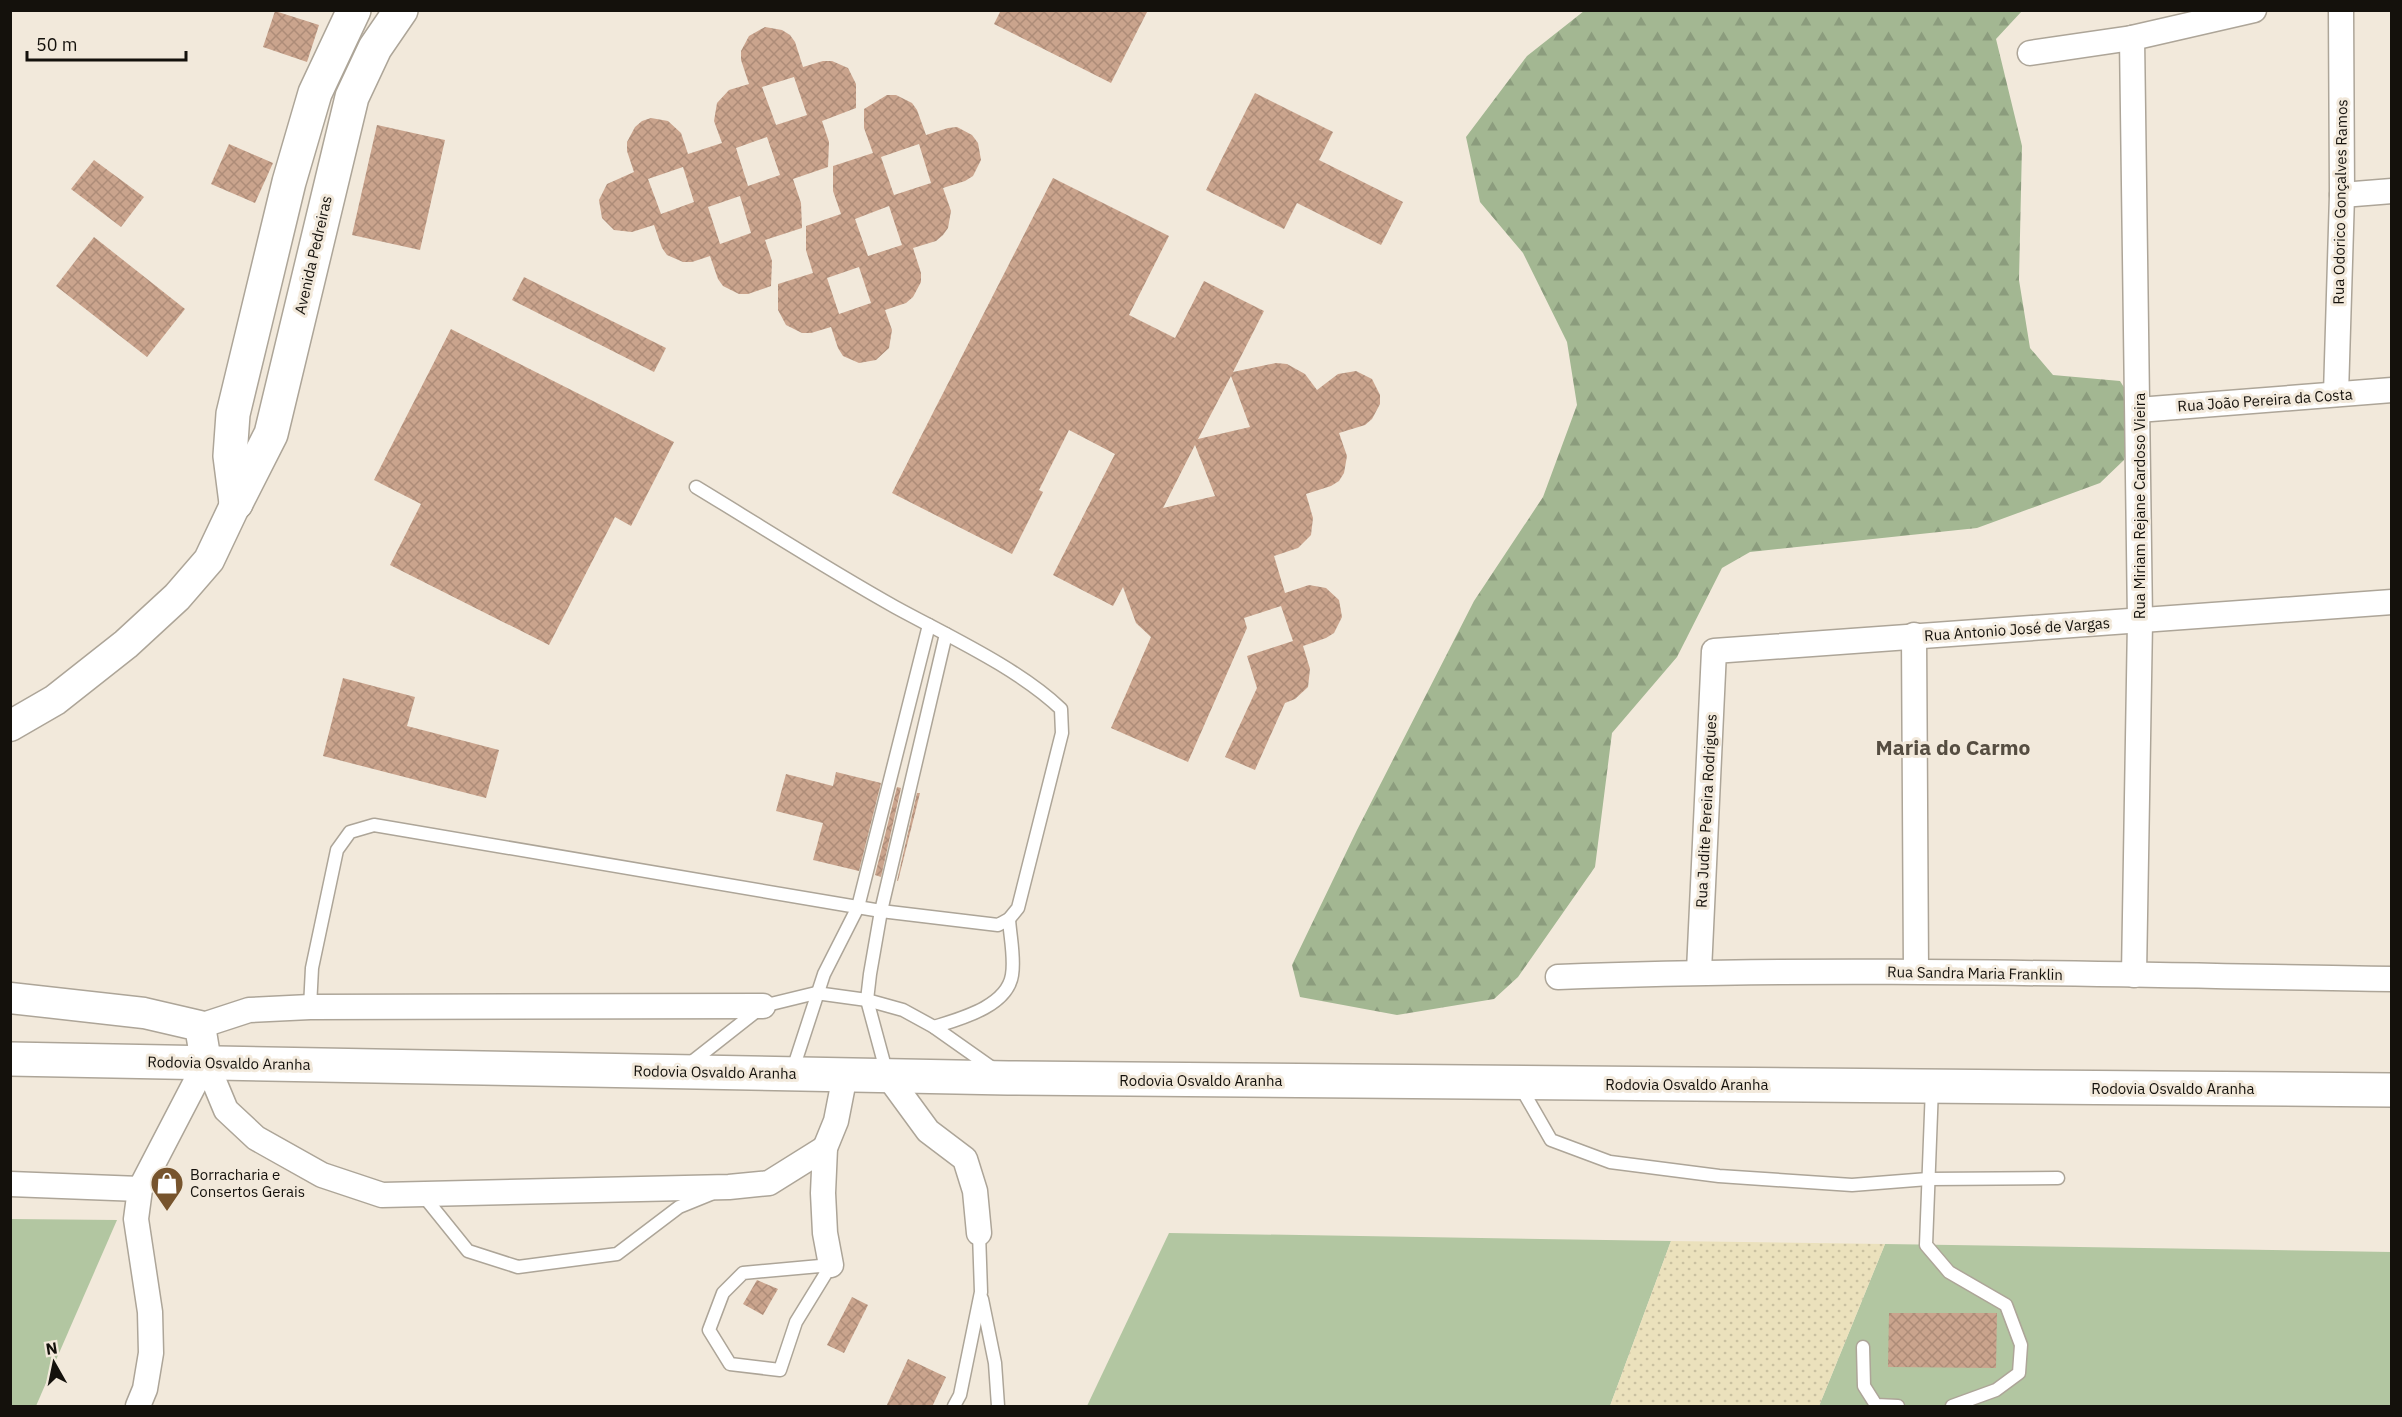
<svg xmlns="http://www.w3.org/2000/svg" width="2402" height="1417" font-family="'IBM Plex Sans',sans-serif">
	<defs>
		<pattern id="forest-firs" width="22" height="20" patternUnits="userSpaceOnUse" patternTransform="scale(1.5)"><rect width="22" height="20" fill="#a3b792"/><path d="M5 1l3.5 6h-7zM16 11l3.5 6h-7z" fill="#8b9c7d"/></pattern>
		<pattern id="sand-dots" width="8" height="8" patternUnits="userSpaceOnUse" patternTransform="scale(1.5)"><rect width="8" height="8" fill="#ebe1bc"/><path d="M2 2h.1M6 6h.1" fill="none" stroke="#c9c0a0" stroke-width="1.8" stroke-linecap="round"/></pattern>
		<pattern id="building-cross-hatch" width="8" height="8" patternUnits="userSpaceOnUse" patternTransform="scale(1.5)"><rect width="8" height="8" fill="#caa48d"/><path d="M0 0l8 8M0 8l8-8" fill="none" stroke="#ad8c78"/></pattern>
	</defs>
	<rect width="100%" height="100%" fill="#f2e9db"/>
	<g fill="#b2c6a1">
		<polygon points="11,1219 117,1220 36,1406 11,1406"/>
		<polygon points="1169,1233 1671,1241 1610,1406 1087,1406"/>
		<polygon points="1885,1244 2391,1252 2391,1406 1819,1406"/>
	</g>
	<polygon fill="url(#forest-firs)" points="1584,11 2022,11 1996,39 2022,146 2019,280 2030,348 2053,375 2120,381 2138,410 2124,460 2100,483 1977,528 1750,552 1722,568 1677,657 1612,733 1595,867 1518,977 1494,999 1397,1015 1300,997 1292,965 1357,830 1474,601 1543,497 1577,405 1567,342 1523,253 1480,202 1466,137 1527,56"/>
	<polygon fill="url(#sand-dots)" points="1671,1241 1885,1244 1819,1406 1610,1406"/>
	<g fill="url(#building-cross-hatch)" fill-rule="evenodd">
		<polygon points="1001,10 1148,10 1111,83 994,24"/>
		<polygon points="275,11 319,25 307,62 263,47"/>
		<path d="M765,27L782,30L790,35L795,42L803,67L823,61H832L848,68L856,84V108L822,121L829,142L828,167L793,179L801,203L802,228L765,240L772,261L771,286L748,294H739L723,286L718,279L710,256L692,262H683L667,255L662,248L654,225L632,232L614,230L602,218L599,200L607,184L634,172L627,151V142L635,127L642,121L651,118L668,121L681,133L688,154L722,143L714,121L717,103L729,90L749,84L741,60V51L749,36ZM794,77L807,115L776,125L762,87ZM767,137L780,175L748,186L736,148ZM683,167L694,202L661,214L648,179ZM740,196L751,233L720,244L708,207Z"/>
		<polygon points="1255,93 1333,132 1319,160 1403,202 1381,245 1297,203 1284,229 1206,190"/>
		<path d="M887,95H896L912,103L917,110L926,135L948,128L957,127L972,135L978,143L981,160L973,176L965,181L943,188L951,211L948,228L943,235L936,241L913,248L921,273V282L913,297L906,303L885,310L892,330L889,348L876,360L859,363L843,356L838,348L831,327L811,333H802L786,325L778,310V284L813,273L806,250V226L841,214L833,191V166L873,153L864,128V109ZM919,144L931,183L894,195L881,157ZM889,206L902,245L868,256L855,219ZM859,267L871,303L839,314L827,278Z"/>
		<polygon points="377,125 445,140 420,250 352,235"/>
		<polygon points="229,144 273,163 255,203 211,184"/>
		<polygon points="94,160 144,197 121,227 71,189"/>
		<path d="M1053,178L1169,236L1129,315L1175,338L1204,281L1264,311L1233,372L1276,363L1287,364L1305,374L1317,390L1338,374L1356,371L1372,379L1380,395V404L1372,419L1365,425L1339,433L1347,456L1344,473L1339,481L1331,486L1306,494L1313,518L1311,535L1298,548L1274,556L1285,593L1309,585L1326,588L1339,600L1342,617L1334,633L1326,638L1303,646L1310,669L1308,687L1295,699L1285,703L1255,770L1225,757L1257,688L1247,656L1293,641L1281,606L1244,618L1247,628L1188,762L1111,728L1151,637L1136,623L1123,587L1113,606L1053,575L1115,454L1069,430L1039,490L1043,492L1012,554L892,493ZM1231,376L1250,427L1198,439ZM1195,445L1215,496L1163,508Z"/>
		<polygon points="94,237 185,309 147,357 56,286"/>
		<polygon points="524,277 666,348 654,372 512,300"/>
		<polygon points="451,329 674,442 631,526 615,517 549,645 390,565 421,504 374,480"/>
		<polygon points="343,678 415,697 407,726 499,750 486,798 323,756"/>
		<polygon points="836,772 881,783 859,871 813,860 823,823 776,811 786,774 833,786"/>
		<polygon points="897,787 901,788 881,877 875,875"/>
		<polygon points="917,793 920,793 898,881 897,881"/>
		<polygon points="757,1280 778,1289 763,1315 743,1304"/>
		<polygon points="852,1297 868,1305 844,1353 827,1345"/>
		<polygon points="1889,1313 1997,1313 1996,1368 1888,1367"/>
		<polygon points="908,1359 946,1377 932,1407 886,1407"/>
	</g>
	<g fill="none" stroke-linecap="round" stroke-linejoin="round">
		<defs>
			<g id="service">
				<path d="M310,1007L312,968L337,850L350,832L374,825L881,911L998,925L1009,919L1018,908L1062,733L1061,709C1018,668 948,636 895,607C827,569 762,527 696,487"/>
				<path d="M934,1027C959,1019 1007,1007 1012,975C1015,958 1010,936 1009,919"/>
				<polyline points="688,1065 763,1006 816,993 867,1000 903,1010 934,1027 995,1070"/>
				<polyline points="792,1072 824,974 858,907 929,625"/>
				<polyline points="887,1074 867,1000 870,974 881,911 946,634"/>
				<polyline points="1520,1086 1551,1140 1610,1162 1719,1176 1852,1185 1928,1179 2058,1178"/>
				<polyline points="1932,1087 1926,1245 1949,1272 2006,1305 2021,1345 2019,1373 1996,1390 1952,1406"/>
				<polyline points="422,1194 468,1251 518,1267 617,1254 679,1207 711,1194"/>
				<polygon points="831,1265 796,1322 780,1370 730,1364 709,1330 723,1293 743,1273"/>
				<polyline points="982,1299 995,1363 998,1406"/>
				<polyline points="1863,1347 1864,1386 1876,1405 1898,1406"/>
				<polyline points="954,1406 960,1395 981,1292 979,1233"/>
			</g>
			<g id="minor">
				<polyline points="2132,38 2140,621 2134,975"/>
				<polyline points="2030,53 2132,38 2254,10"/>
				<polyline points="2342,195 2392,191"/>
				<polyline points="2336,394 2342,195 2341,10"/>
				<polyline points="2138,410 2392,390"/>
				<polyline points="1914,635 1916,971"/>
				<polyline points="1699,971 1714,651 2392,602"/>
				<path d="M1558,977C1836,966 2114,975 2392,979"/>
				<polyline points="200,1026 249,1010 310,1007 763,1006"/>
				<polyline points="206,1062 226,1110 256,1138 322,1175 382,1195 729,1187 769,1183 825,1148"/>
				<polyline points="887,1075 928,1131 965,1159 975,1191 979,1233"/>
				<polyline points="10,1184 140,1189"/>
				<polyline points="831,1265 825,1233 823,1193 825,1148 836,1121 845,1075"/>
				<polyline points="138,1406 145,1389 151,1353 150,1312 136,1219 140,1189 206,1062"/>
			</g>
			<g id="tertiary">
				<polyline points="10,726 55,700 126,644 177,597 209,560 236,503"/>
				<polyline points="10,998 144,1013 200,1026 206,1062"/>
			</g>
			<g id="secondary">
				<polyline points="236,503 271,434 352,97 375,48 401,10"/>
				<polyline points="236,503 230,456 233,414 255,323 289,182 315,93 354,10"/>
			</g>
			<polyline id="trunk" points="10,1059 1008,1078 2392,1090"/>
		</defs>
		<use href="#service" stroke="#ada598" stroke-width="15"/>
		<use href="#minor" stroke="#ada598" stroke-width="27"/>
		<use href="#tertiary" stroke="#ada598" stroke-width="33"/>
		<use href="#secondary" stroke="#ada598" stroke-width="36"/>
		<use href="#trunk" stroke="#ada598" stroke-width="36"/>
		<use href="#service" stroke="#fff" stroke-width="12"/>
		<use href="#minor" stroke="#fff" stroke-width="24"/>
		<use href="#tertiary" stroke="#fff" stroke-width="30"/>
		<use href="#secondary" stroke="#fff" stroke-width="33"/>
		<use href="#trunk" stroke="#fff" stroke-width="33"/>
	</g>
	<defs>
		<symbol id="shop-pin" viewBox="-11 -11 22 30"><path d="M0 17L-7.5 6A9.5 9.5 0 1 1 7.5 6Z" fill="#77542d" stroke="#f2e9db"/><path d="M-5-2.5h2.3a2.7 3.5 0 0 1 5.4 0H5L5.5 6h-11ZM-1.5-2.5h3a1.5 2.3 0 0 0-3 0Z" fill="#fff"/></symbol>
	</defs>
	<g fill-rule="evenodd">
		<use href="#shop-pin" x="148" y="1164" width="38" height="52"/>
	</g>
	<g text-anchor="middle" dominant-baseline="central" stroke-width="6" stroke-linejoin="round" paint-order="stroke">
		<g font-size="15" fill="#14110c" stroke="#f2e9db">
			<text transform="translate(2340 202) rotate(-89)">Rua Odorico Gonçalves Ramos</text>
			<text transform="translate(313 255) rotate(-77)">Avenida Pedreiras</text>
			<text transform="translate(2265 400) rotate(-4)">Rua João Pereira da Costa</text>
			<text transform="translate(2139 506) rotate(-90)">Rua Miriam Rejane Cardoso Vieira</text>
			<text transform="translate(2017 629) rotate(-4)">Rua Antonio José de Vargas</text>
			<text transform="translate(1706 811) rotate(-87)">Rua Judite Pereira Rodrigues</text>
			<text transform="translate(1975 973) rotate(1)">Rua Sandra Maria Franklin</text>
			<text transform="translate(229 1063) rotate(1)">Rodovia Osvaldo Aranha</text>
			<text transform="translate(715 1072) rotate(1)">Rodovia Osvaldo Aranha</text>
			<text x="1201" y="1080">Rodovia Osvaldo Aranha</text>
			<text x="1687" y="1084">Rodovia Osvaldo Aranha</text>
			<text x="2173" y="1088">Rodovia Osvaldo Aranha</text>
		</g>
		<g font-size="15" fill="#14110c" stroke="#f2e9db" text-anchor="start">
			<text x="190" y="1174">Borracharia e<tspan x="190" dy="17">Consertos Gerais</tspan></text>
		</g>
		<g font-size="21" font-weight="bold" fill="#554d41" stroke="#f2e9db">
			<text x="1953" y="747">Maria do Carmo</text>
		</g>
	</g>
	<rect width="2402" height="1417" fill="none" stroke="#14110c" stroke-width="24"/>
	<g transform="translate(54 1363) rotate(351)" stroke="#f2e9db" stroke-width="4.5" paint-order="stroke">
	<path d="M0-4.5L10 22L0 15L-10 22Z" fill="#14110c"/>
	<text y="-9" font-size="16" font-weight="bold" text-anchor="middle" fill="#14110c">N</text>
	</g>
	<path d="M27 51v9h159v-9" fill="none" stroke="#14110c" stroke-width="3"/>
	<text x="36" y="51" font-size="18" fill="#14110c" stroke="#f2e9db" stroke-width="4.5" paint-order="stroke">50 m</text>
</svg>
